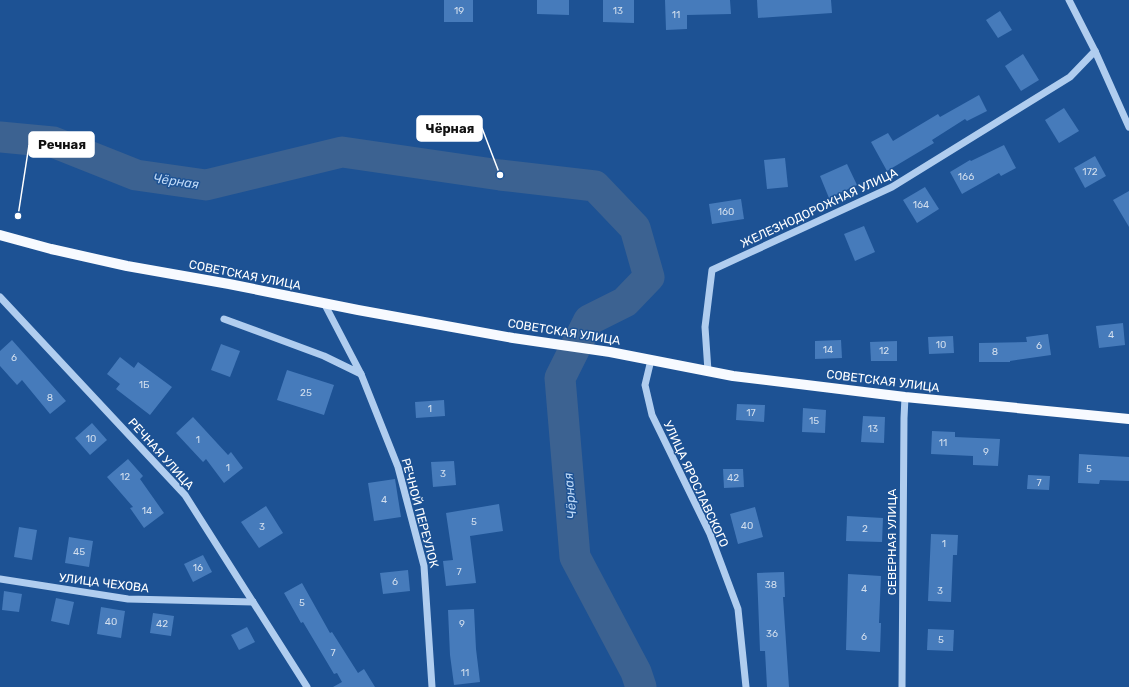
<svg xmlns="http://www.w3.org/2000/svg" width="1129" height="687" font-family="Rubik,sans-serif">
	<rect width="100%" height="100%" fill="#1d5294"/>
	<g fill="none" stroke-linecap="round" stroke-linejoin="round">
		<polyline stroke="#3c6291" stroke-width="31" points="0,137 53,142 136,175 206,185 342,152 500,175 595,186 635,228 649,277 625,302 589,320 560,378 575,557 636,672 641,687"/>
	</g>
	<g fill="#467bbb">
		<rect x="444" y="0" width="29" height="22"/>
		<polygon points="537,0 569,0 569,15 537,14"/>
		<polygon points="603,0 634,0 634,23 603,22"/>
		<polygon points="665,0 730,0 731,14 687,15 687,29 666,30"/>
		<polygon points="757,0 831,0 832,13 758,18"/>
		<polygon points="1000,11 1012,30 998,38 986,20"/>
		<polygon points="1023,54 1039,80 1021,91 1005,66"/>
		<polygon points="979,95 987,111 967,121 965,119 932,140 934,143 887,171 871,142 888,133 893,141 938,114 940,117"/>
		<polygon points="1064,108 1079,131 1059,143 1045,120"/>
		<polygon points="1004,145 1016,168 1001,176 999,173 962,194 950,172 970,160 971,161"/>
		<polygon points="1095,156 1106,176 1085,188 1074,168"/>
		<polygon points="785,158 788,187 767,189 764,160"/>
		<polygon points="847,164 857,185 829,198 820,176"/>
		<polygon points="925,187 939,209 917,223 903,200"/>
		<polygon points="1129,191 1129,227 1113,200"/>
		<polygon points="741,199 744,219 712,224 709,204"/>
		<polygon points="864,226 875,252 855,261 844,234"/>
		<polygon points="1123,323 1125,345 1099,348 1096,326"/>
		<polygon points="1048,334 1051,355 1010,361 1010,362 979,362 979,343 1027,342 1026,337"/>
		<polygon points="953,336 954,353 929,354 928,337"/>
		<polygon points="12,340 66,401 50,414 22,380 17,385 0,366 0,351"/>
		<polygon points="841,340 842,358 815,359 815,341"/>
		<polygon points="897,341 897,361 871,361 870,342"/>
		<polygon points="221,344 240,351 230,377 211,370"/>
		<polygon points="120,357 134,368 138,362 172,387 150,415 116,389 120,384 107,374"/>
		<polygon points="287,370 334,385 324,415 277,400"/>
		<polygon points="444,400 445,416 416,418 415,402"/>
		<polygon points="737,404 765,405 764,422 736,420"/>
		<polygon points="803,408 826,410 825,433 802,432"/>
		<polygon points="863,416 885,417 884,443 861,442"/>
		<polygon points="193,417 228,455 231,452 243,468 224,483 206,459 203,462 176,433"/>
		<polygon points="92,423 107,440 90,455 75,438"/>
		<polygon points="932,431 955,432 955,437 1000,439 998,466 973,465 973,456 931,454"/>
		<polygon points="1079,454 1129,457 1129,481 1100,480 1099,484 1078,483"/>
		<polygon points="128,459 143,476 140,479 164,513 144,528 130,508 133,507 107,477"/>
		<polygon points="454,461 456,485 433,487 431,462"/>
		<polygon points="723,469 743,469 744,487 724,488"/>
		<polygon points="1028,475 1050,476 1049,490 1027,489"/>
		<polygon points="395,479 401,517 374,521 368,483"/>
		<polygon points="499,504 503,531 470,536 476,583 446,586 443,561 453,560 446,513"/>
		<polygon points="266,506 283,533 259,548 241,522"/>
		<polygon points="755,507 763,537 738,544 730,514"/>
		<polygon points="847,516 883,518 882,542 846,541"/>
		<polygon points="19,527 37,530 32,560 14,557"/>
		<polygon points="931,534 958,535 957,555 953,555 951,602 928,601"/>
		<polygon points="69,537 93,541 89,567 65,563"/>
		<polygon points="203,555 212,572 193,582 184,564"/>
		<polygon points="408,570 410,591 383,594 380,573"/>
		<polygon points="784,572 785,597 783,597 789,687 767,687 765,651 760,651 757,573"/>
		<polygon points="848,574 881,576 879,623 881,623 880,652 846,650"/>
		<polygon points="302,583 330,633 332,632 358,673 364,669 375,687 333,687 342,682 337,673 334,674 303,622 301,623 284,593"/>
		<polygon points="4,591 22,594 19,612 2,610"/>
		<polygon points="56,598 74,602 69,625 51,621"/>
		<polygon points="101,607 125,611 121,638 97,634"/>
		<polygon points="474,609 476,649 480,682 454,685 450,655 448,610"/>
		<polygon points="153,613 174,616 171,636 150,633"/>
		<polygon points="247,627 255,642 239,650 231,635"/>
		<polygon points="928,629 954,630 953,651 927,650"/>
	</g>
	<g fill="none" stroke-linecap="round" stroke-linejoin="round">
		<g stroke="#b0cdef" stroke-width="7">
			<polyline points="1069,0 1095,51 1129,127"/>
			<polyline points="0,297 185,495 307,687"/>
			<polyline points="224,319 324,356 361,374 324,303"/>
			<polyline points="651,360 645,385 652,415 710,534 738,609 746,687"/>
			<polyline points="708,371 705,327 712,270 892,187 1070,77 1095,51"/>
			<polyline points="361,374 398,467 424,566 432,687"/>
			<polyline points="0,579 128,599 253,602"/>
			<polyline points="902,687 904,418 905,397"/>
		</g>
		<polyline stroke="#f7faff" stroke-width="10" points="0,235 51,249 127,266 229,284 358,310 513,338 610,352 733,376 905,397 1129,419"/>
	</g>
	<g text-anchor="middle" dominant-baseline="central" stroke-width="3" stroke-linejoin="round" paint-order="stroke">
		<g font-size="10" fill="#d1deee">
			<text x="459" y="11">19</text>
			<text x="618" y="11">13</text>
			<text x="676" y="15">11</text>
			<text x="1090" y="172">172</text>
			<text x="966" y="177">166</text>
			<text x="921" y="205">164</text>
			<text x="726" y="212">160</text>
			<text x="1111" y="335">4</text>
			<text x="941" y="345">10</text>
			<text x="1039" y="346">6</text>
			<text x="828" y="350">14</text>
			<text x="884" y="351">12</text>
			<text x="995" y="352">8</text>
			<text x="14" y="358">6</text>
			<text x="144" y="385">1Б</text>
			<text x="306" y="393">25</text>
			<text x="50" y="398">8</text>
			<text x="430" y="409">1</text>
			<text x="751" y="413">17</text>
			<text x="814" y="421">15</text>
			<text x="873" y="429">13</text>
			<text x="91" y="439">10</text>
			<text x="198" y="440">1</text>
			<text x="943" y="443">11</text>
			<text x="986" y="452">9</text>
			<text x="228" y="468">1</text>
			<text x="1089" y="469">5</text>
			<text x="443" y="474">3</text>
			<text x="125" y="477">12</text>
			<text x="733" y="478">42</text>
			<text x="1039" y="483">7</text>
			<text x="384" y="500">4</text>
			<text x="147" y="511">14</text>
			<text x="474" y="522">5</text>
			<text x="747" y="526">40</text>
			<text x="262" y="527">3</text>
			<text x="865" y="529">2</text>
			<text x="944" y="544">1</text>
			<text x="79" y="552">45</text>
			<text x="198" y="568">16</text>
			<text x="459" y="572">7</text>
			<text x="395" y="582">6</text>
			<text x="771" y="585">38</text>
			<text x="864" y="589">4</text>
			<text x="940" y="591">3</text>
			<text x="302" y="603">5</text>
			<text x="111" y="622">40</text>
			<text x="162" y="624">42</text>
			<text x="462" y="624">9</text>
			<text x="772" y="634">36</text>
			<text x="864" y="637">6</text>
			<text x="941" y="640">5</text>
			<text x="333" y="653">7</text>
			<text x="465" y="673">11</text>
		</g>
		<g font-size="12" fill="#fff" stroke="#1d5294">
			<text transform="translate(819 208) rotate(-25)">ЖЕЛЕЗНОДОРОЖНАЯ УЛИЦА</text>
			<text transform="translate(245 275) rotate(11)">СОВЕТСКАЯ УЛИЦА</text>
			<text transform="translate(564 332) rotate(9)">СОВЕТСКАЯ УЛИЦА</text>
			<text transform="translate(883 381) rotate(7)">СОВЕТСКАЯ УЛИЦА</text>
			<text transform="translate(161 454) rotate(48)">РЕЧНАЯ УЛИЦА</text>
			<text transform="translate(696 484) rotate(65)">УЛИЦА ЯРОСЛАВСКОГО</text>
			<text transform="translate(420 513) rotate(75)">РЕЧНОЙ ПЕРЕУЛОК</text>
			<text transform="translate(892 542) rotate(-90)">СЕВЕРНАЯ УЛИЦА</text>
			<text transform="translate(104 583) rotate(7)">УЛИЦА ЧЕХОВА</text>
		</g>
		<g font-size="13" font-style="italic" fill="#bcd7f5" stroke="#1d5294">
			<text transform="translate(176 181) rotate(8)">Чёрная</text>
			<text transform="translate(570 496) rotate(-95)">Чёрная</text>
		</g>
	</g>
	<path fill="none" stroke="#fff" stroke-width="1.5" d="M500 175L482 128M18 216L29 145"/>
	<g fill="#fff" stroke="#1d5294" stroke-width="1.5">
		<circle cx="500" cy="175" r="4"/>
		<circle cx="18" cy="216" r="4"/>
	</g>
	<g fill="#fff" stroke="#fff" stroke-width="1.5">
		<rect x="417" y="116" width="65" height="25" rx="4"/>
		<rect x="29" y="132" width="65" height="25" rx="4"/>
	</g>
	<g font-size="13" text-anchor="middle" font-weight="bold" fill="#111">
		<text x="450" y="133">Чёрная</text>
		<text x="62" y="149">Речная</text>
	</g>
</svg>
